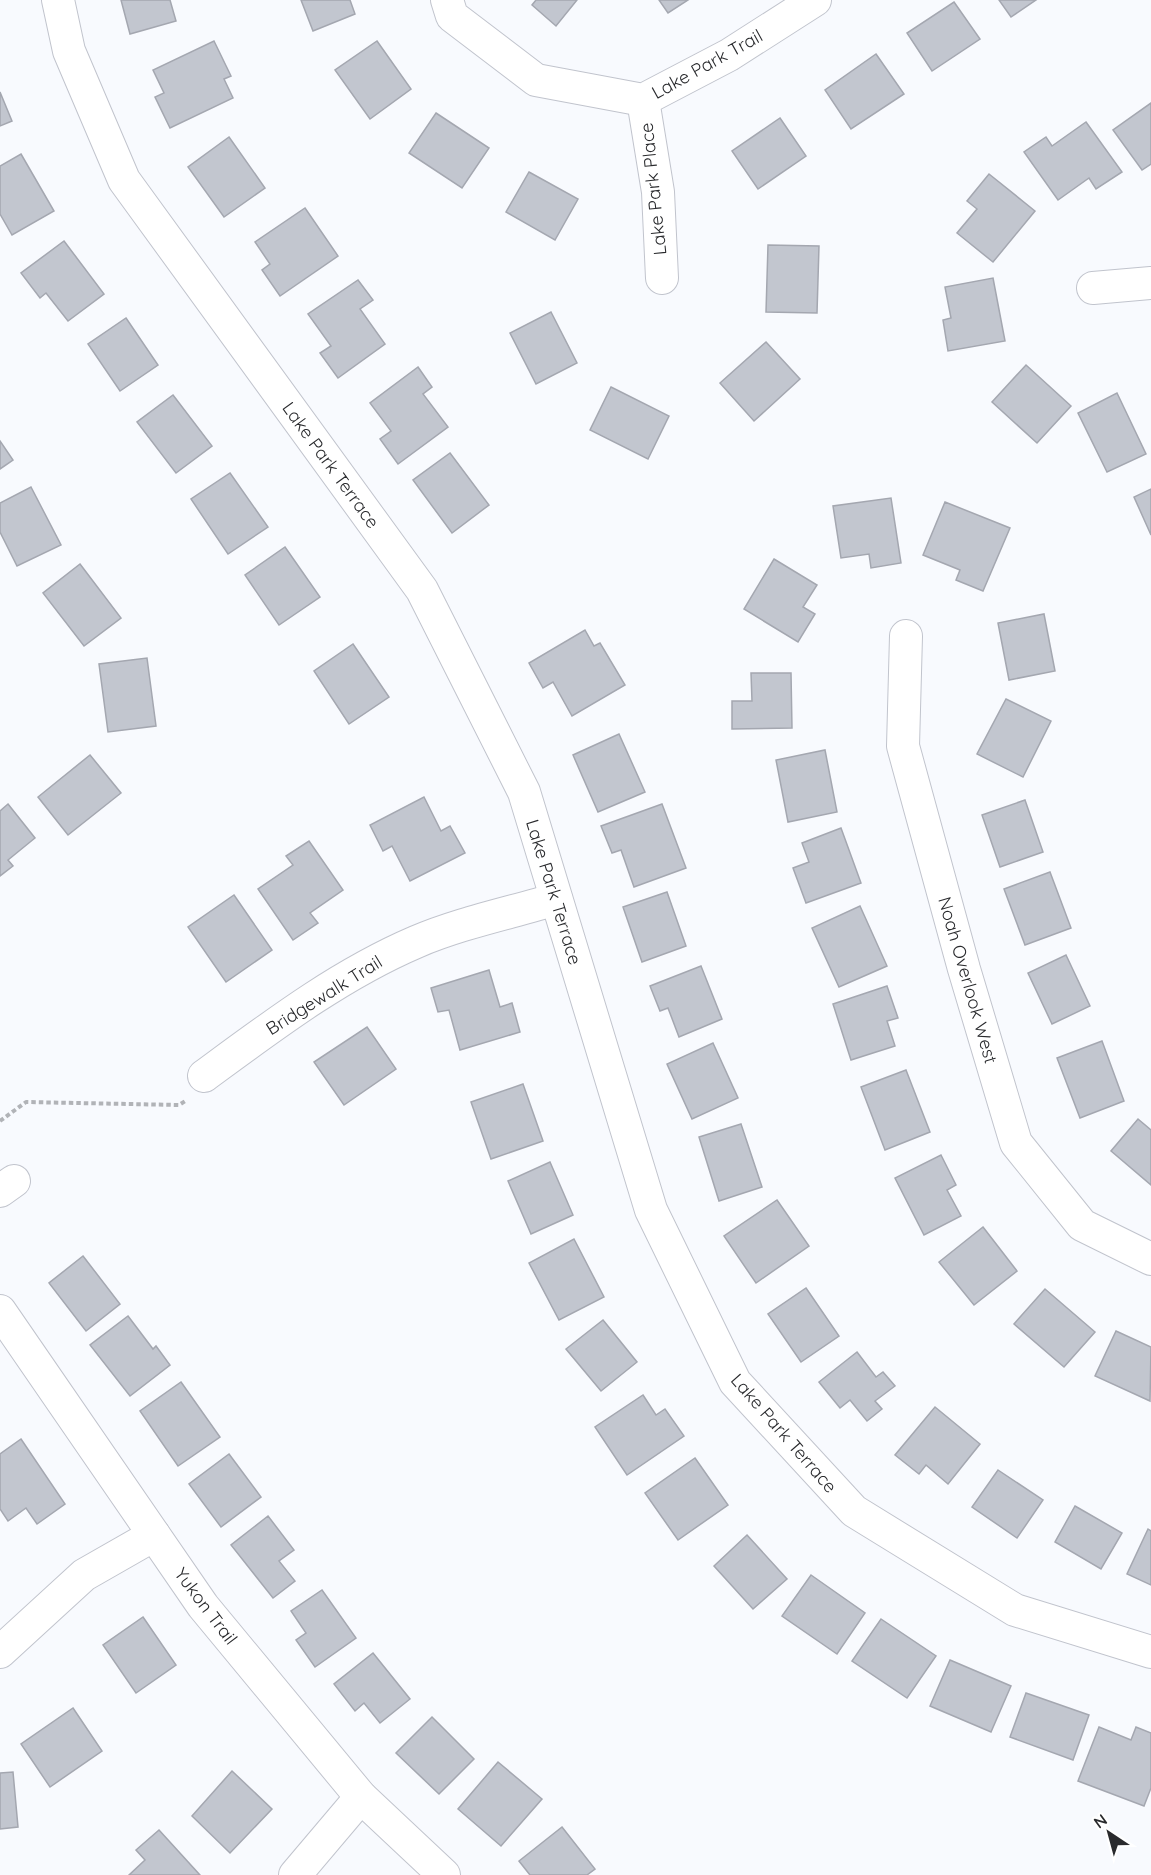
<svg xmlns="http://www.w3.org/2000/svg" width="1151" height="1875" font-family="Quicksand,sans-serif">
	<rect width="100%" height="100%" fill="#f8fafe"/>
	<g fill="#c2c6cf" stroke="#a4a7b0" stroke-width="1.5">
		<polygon points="121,0 170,0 176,21 130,34"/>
		<polygon points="301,0 350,0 355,14 313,31"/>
		<polygon points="536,0 577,0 556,26 532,5"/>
		<polygon points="659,0 688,0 668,13"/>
		<polygon points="999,0 1036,0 1011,17"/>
		<polygon points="954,2 980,39 932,71 907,33"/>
		<polygon points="214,41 231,76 224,79 233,98 170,128 155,97 164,93 153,70"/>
		<polygon points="377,41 411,89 370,119 335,70"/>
		<polygon points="876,54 904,94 851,129 825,90"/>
		<polygon points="0,92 12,121 0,126"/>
		<polygon points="1151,103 1151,164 1142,170 1113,130"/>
		<polygon points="436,113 489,148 462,188 409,153"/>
		<polygon points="780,118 806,156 758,189 732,151"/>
		<polygon points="1086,122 1122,172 1096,189 1089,178 1058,200 1024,152 1046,137 1052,146"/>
		<polygon points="229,137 265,188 224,217 188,167"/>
		<polygon points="21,154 54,211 12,235 0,214 0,166"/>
		<polygon points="529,172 578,199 555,240 506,212"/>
		<polygon points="989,174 1035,211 993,262 957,233 977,209 967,201"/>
		<polygon points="305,208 338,256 280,296 262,270 270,264 255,242"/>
		<polygon points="64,241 104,294 68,321 46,293 40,298 21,273"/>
		<polygon points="768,245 819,246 817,313 766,312"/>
		<polygon points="993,278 1005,341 948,351 943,320 951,318 945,287"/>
		<polygon points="358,280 373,300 360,309 385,344 338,378 320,353 331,346 308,314"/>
		<polygon points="551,312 577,363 536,384 510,333"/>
		<polygon points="126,318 158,365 120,391 88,344"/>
		<polygon points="766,342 800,379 754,421 720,383"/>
		<polygon points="1026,365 1071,406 1037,443 992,402"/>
		<polygon points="418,367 432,387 423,394 448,427 398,464 380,439 391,431 370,403"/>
		<polygon points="611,387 669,416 648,459 590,430"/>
		<polygon points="1117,393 1146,454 1107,472 1078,413"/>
		<polygon points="173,395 212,446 176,473 137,422"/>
		<polygon points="0,441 13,460 0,469"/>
		<polygon points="450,453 489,505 452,533 413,480"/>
		<polygon points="230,473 268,527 228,554 191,499"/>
		<polygon points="31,487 61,545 17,566 0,532 0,503"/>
		<polygon points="1151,489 1151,535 1134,497"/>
		<polygon points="891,498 901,563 871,568 869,554 841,558 833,506"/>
		<polygon points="945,502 1010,528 983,591 956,580 960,570 923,555"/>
		<polygon points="285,547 320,597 279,625 245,575"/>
		<polygon points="774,559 817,585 803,607 815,614 798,642 744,609"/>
		<polygon points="80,564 121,618 84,646 43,593"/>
		<polygon points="1044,614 1055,671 1009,680 998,623"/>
		<polygon points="585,630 594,646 600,643 625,685 572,716 553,682 543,688 529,663"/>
		<polygon points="353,644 389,697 349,724 314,671"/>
		<polygon points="147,658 156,726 108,732 99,664"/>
		<polygon points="751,673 791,673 792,728 732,729 732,701 752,701"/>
		<polygon points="1006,699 1051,721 1023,777 977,754"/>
		<polygon points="619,734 645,792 598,812 573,755"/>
		<polygon points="825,750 837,812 788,822 776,760"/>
		<polygon points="90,755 121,793 68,835 38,797"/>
		<polygon points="424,797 441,831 450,826 465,853 410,881 392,846 383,851 370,825"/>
		<polygon points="1025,800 1043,852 1000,867 982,815"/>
		<polygon points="8,804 35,838 8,860 13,866 0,876 0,811"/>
		<polygon points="662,804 686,868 634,887 621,850 612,853 601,826"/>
		<polygon points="841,828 861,883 806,903 793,868 809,862 802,843"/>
		<polygon points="309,841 343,890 310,913 318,923 293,940 258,889 293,865 286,856"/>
		<polygon points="1050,872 1071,928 1025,945 1004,889"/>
		<polygon points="667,892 686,946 642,962 623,907"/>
		<polygon points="234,895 272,950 226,982 188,927"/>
		<polygon points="860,906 887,966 839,987 812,928"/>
		<polygon points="1066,955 1090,1006 1052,1024 1028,973"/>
		<polygon points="701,966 722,1019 679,1037 668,1008 660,1011 650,986"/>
		<polygon points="489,970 500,1007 512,1003 520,1032 460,1050 449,1010 438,1012 431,988"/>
		<polygon points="887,986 898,1018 887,1021 895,1046 851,1060 833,1004"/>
		<polygon points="367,1027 396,1069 344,1105 314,1062"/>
		<polygon points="1102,1041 1124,1101 1080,1118 1057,1058"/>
		<polygon points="713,1043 738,1098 692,1119 667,1064"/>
		<polygon points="906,1070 930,1132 885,1150 861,1087"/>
		<polygon points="523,1084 543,1141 491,1159 471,1102"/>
		<polygon points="1138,1119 1151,1130 1151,1185 1111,1151"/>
		<polygon points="741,1124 762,1187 719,1201 699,1137"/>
		<polygon points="941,1155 956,1185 947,1190 961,1216 924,1235 895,1178"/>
		<polygon points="550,1162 573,1215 531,1234 508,1181"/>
		<polygon points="777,1200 809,1246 756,1283 724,1236"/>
		<polygon points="983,1227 1017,1271 974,1305 939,1262"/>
		<polygon points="574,1239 604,1297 559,1320 529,1263"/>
		<polygon points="83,1256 120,1304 86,1331 49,1283"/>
		<polygon points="806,1288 839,1336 801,1362 768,1314"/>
		<polygon points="1045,1289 1095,1332 1064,1367 1014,1324"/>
		<polygon points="128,1316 153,1349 156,1346 170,1365 130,1396 90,1345"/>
		<polygon points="603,1320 637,1362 601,1391 566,1349"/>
		<polygon points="1116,1331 1151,1347 1150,1401 1095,1376"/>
		<polygon points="857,1352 876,1377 883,1372 895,1386 875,1401 882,1409 867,1421 850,1400 840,1408 819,1382"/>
		<polygon points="181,1382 220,1437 178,1466 140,1411"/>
		<polygon points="643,1395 656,1415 665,1409 684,1436 627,1475 595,1427"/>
		<polygon points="935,1407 980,1444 948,1484 926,1465 919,1474 895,1455"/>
		<polygon points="21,1439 65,1504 37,1524 26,1508 8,1521 0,1509 0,1454"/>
		<polygon points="229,1454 261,1497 221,1527 189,1484"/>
		<polygon points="695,1458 728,1505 678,1540 645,1493"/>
		<polygon points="998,1470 1043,1500 1017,1538 972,1507"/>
		<polygon points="1075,1506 1122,1533 1101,1569 1055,1542"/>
		<polygon points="268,1516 294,1550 279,1561 295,1581 273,1598 231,1545"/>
		<polygon points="1148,1529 1151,1531 1151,1585 1127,1574"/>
		<polygon points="747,1535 787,1579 753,1609 714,1566"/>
		<polygon points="811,1575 865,1613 837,1654 782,1616"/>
		<polygon points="322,1590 356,1638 315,1667 296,1640 306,1633 291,1611"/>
		<polygon points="143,1617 176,1665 136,1693 103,1645"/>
		<polygon points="881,1619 936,1656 907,1698 852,1661"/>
		<polygon points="373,1653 410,1699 380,1723 364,1703 355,1711 334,1684"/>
		<polygon points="950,1660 1011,1686 991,1732 930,1706"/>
		<polygon points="1026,1693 1089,1715 1073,1760 1010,1737"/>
		<polygon points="73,1708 102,1751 50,1787 21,1744"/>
		<polygon points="432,1717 474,1759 439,1794 396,1753"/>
		<polygon points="1099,1727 1131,1740 1136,1727 1151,1733 1151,1788 1144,1806 1078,1781"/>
		<polygon points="498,1762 542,1799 501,1846 458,1809"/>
		<polygon points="232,1771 272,1809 230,1853 192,1816"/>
		<polygon points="13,1772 18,1827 0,1829 0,1773"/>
		<polygon points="562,1827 595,1869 587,1875 530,1875 519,1861"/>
		<polygon points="159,1830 200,1875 129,1875 145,1860 136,1850"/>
	</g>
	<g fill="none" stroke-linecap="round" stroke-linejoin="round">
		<defs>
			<g id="minor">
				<polyline points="58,0 69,51 124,180 422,590 524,792 651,1210 735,1382 854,1511 1015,1610 1151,1652"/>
				<polyline points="447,0 452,16 536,80 643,100 729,55 815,0"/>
				<polyline points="643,100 658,192 662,278"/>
				<polyline points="1093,288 1151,283"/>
				<polyline points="906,636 903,746 964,969 1016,1143 1082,1225 1151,1259"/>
				<path d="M204,1076C272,1026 339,975 416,942C460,923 510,913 556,899"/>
				<polyline points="0,1191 14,1181"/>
				<polyline points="0,1311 203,1606 361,1797 444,1875"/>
				<polyline points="0,1652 84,1575 154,1535"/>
				<polyline points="295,1875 361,1797"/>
			</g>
		</defs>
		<use href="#minor" stroke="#c1c4cd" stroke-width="34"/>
		<polyline stroke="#b1b3b7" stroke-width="4" stroke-dasharray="4.5 3" stroke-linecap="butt" points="0,1121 26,1102 179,1105 187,1100"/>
		<use href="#minor" stroke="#fff" stroke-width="32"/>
	</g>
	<g text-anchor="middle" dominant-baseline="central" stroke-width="4.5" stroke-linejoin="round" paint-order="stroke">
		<g font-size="18" fill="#292a2d" stroke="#fff">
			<text transform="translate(707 64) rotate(-29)">Lake Park Trail</text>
			<text transform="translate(653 189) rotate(-96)">Lake Park Place</text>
			<text transform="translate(331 465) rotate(54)">Lake Park Terrace</text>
			<text transform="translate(554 892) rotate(73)">Lake Park Terrace</text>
			<text transform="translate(968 980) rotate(74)">Noah Overlook West</text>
			<text transform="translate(324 995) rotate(-32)">Bridgewalk Trail</text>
			<text transform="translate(784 1433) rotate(49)">Lake Park Terrace</text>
			<text transform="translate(206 1606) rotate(53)">Yukon Trail</text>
		</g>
	</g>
	<g transform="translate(1109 1833) rotate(324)" stroke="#ffffff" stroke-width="4.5" paint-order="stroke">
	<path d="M0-4.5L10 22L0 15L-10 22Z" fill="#292a2d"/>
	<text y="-9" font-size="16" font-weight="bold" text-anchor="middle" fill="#292a2d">N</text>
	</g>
</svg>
